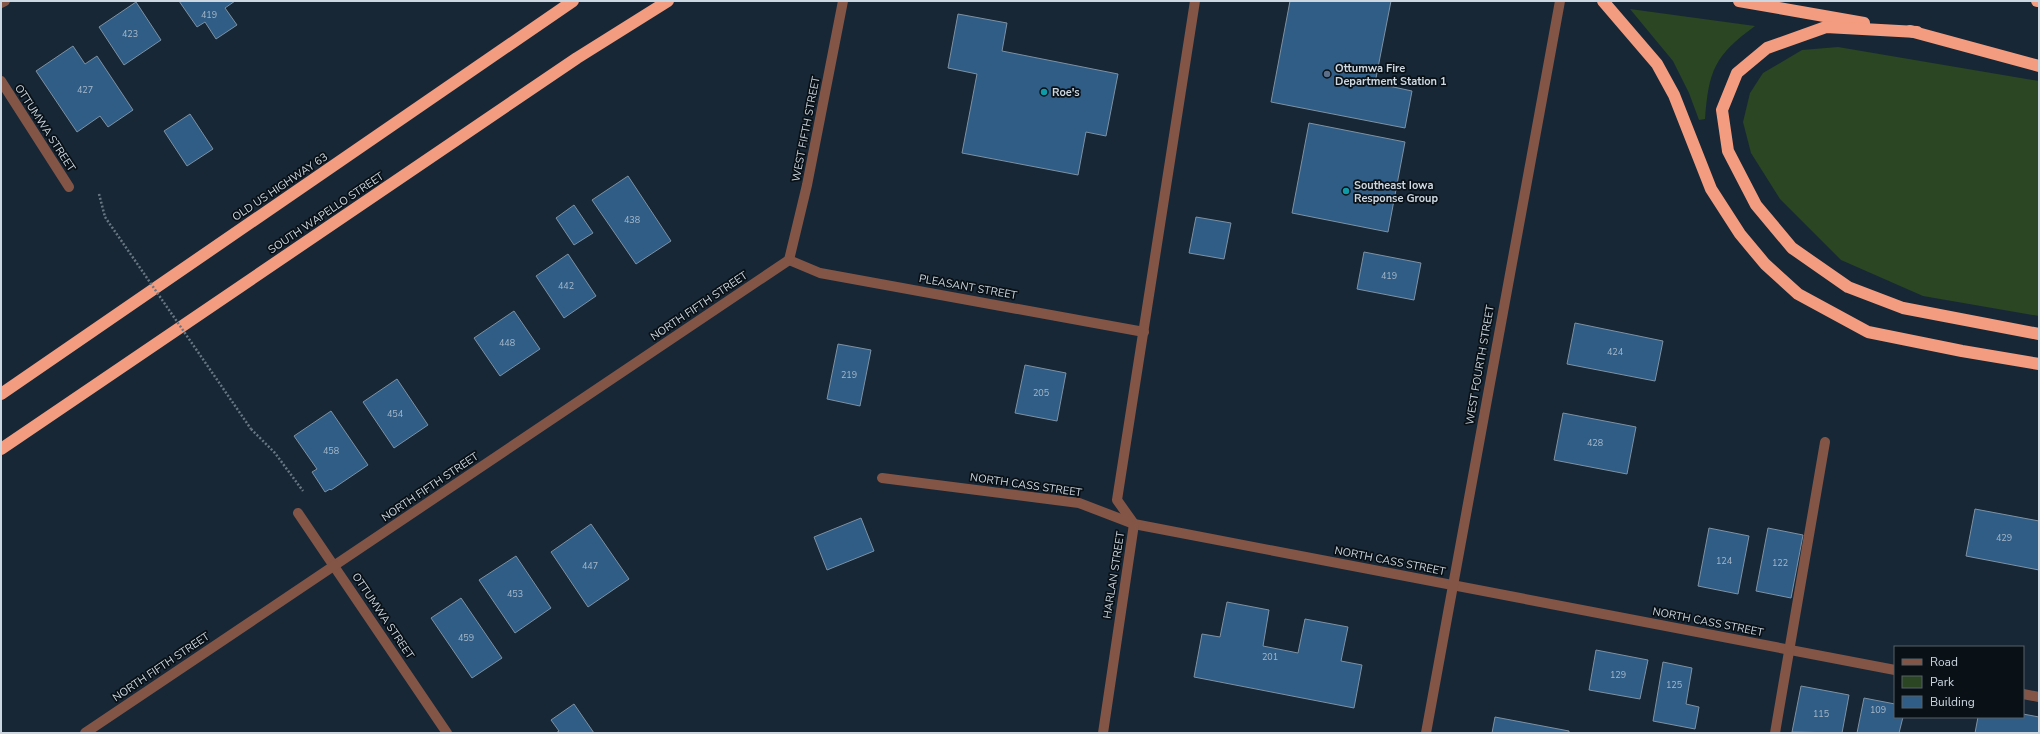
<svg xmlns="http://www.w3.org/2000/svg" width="2040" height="734" font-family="'Nunito Sans',sans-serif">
	<rect width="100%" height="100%" fill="#172736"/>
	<g fill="#2b4622">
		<path d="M1630,9L1755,26C1714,56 1709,70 1705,119L1699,120L1689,93L1673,61Z"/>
		<polygon points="1838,47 2039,81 2039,316 1923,296 1841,260 1780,199 1751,153 1743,122 1750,93 1763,73 1802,50"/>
	</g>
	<g fill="#305d85" stroke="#7d91a3">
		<polygon points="179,1 235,1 225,8 237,25 216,39 205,22 197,27"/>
		<polygon points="1290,1 1391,1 1375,83 1412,91 1405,128 1271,102"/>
		<polygon points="136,2 161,40 124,65 99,27"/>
		<polygon points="958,14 1007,23 1002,51 1118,74 1106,136 1086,132 1078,175 962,153 977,74 948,68"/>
		<polygon points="73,46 85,64 97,56 133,110 108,127 100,116 77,132 36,71"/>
		<polygon points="190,114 213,149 187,166 164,131"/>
		<polygon points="1309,123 1405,142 1388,232 1292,213"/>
		<polygon points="628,176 671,241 636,264 592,200"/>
		<polygon points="574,205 593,233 574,245 556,218"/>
		<polygon points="1196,217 1231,223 1224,259 1189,253"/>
		<polygon points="1364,252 1421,263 1414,300 1357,289"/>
		<polygon points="568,254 596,296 564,318 536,276"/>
		<polygon points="514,311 540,349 500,376 474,338"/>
		<polygon points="1575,323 1663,341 1655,381 1567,364"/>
		<polygon points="838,344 871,350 860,406 827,399"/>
		<polygon points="1025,365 1066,373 1057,421 1015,413"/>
		<polygon points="397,379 428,425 394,448 363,402"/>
		<polygon points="331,411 368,465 331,490 330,489 325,492 312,472 317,469 294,436"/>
		<polygon points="1563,413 1636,427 1627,474 1554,460"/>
		<polygon points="1975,509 2039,521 2039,570 1966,556"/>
		<polygon points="861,518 874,551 827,570 814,537"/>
		<polygon points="591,524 629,579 588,607 551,552"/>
		<polygon points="1709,528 1749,536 1738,594 1698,586"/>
		<polygon points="1768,528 1803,535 1791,598 1756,591"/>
		<polygon points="516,556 551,608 515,633 479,580"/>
		<polygon points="461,598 502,658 472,678 431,618"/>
		<polygon points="1227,602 1269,610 1263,646 1298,653 1305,619 1348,627 1341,661 1362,665 1354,708 1194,677 1202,634 1220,637"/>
		<polygon points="1596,650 1648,660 1640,699 1589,690"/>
		<polygon points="1663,662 1692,668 1686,704 1699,707 1695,729 1653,721"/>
		<polygon points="1801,686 1849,695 1842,733 1792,732"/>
		<polygon points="1864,698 1895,704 1895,717 1903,717 1899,733 1857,733"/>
		<polygon points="574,704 594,733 556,733 559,731 551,720"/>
		<polygon points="2023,714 2039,717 2039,733 1975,733 1978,717 2023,717"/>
		<polygon points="1495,717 1569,731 1569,733 1492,733"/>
	</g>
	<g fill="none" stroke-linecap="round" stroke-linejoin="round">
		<g stroke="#697783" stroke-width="2.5" stroke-dasharray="2 2" stroke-linecap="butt">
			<polyline points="99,194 105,217"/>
			<polyline points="251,429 275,453 303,491"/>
		</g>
		<g stroke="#825547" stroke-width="10">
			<polyline points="1,3 5,1"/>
			<polyline points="1,81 69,187"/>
			<polyline points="789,260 820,273 1144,332"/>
			<polyline points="789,260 807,185 843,1"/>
			<polyline points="882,478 1079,503 1134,524 1895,670"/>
			<polyline points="298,513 447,733"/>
			<polyline points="2023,694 2039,697"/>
			<polyline points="85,733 789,260"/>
			<polyline points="1103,733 1134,524 1117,500 1195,1"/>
			<polyline points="1426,733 1560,1"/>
			<polyline points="1775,733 1825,442"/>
		</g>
		<g stroke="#f49c7f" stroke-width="12">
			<polyline points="1603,1 1657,64 1674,95 1711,189 1740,234 1765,264 1798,294 1868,332 1962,351 2039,364"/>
			<polyline points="1739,1 1864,23"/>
			<polyline points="2037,1 2039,1"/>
			<polyline points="1910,31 2039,66"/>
			<polyline points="1917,32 1826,27 1767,48 1737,73 1722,110 1728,151 1756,205 1792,248 1848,287 1903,308 2039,334"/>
			<polyline points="1,394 573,1"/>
			<polyline points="1,449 577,58 668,1"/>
		</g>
		<polyline stroke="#697783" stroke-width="2.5" stroke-dasharray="2 2" stroke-linecap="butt" points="105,217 251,429"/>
	</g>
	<circle fill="#5c6f8a" stroke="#091016" stroke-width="1.5" cx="1327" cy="74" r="4"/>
	<g fill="#0f9aa8" stroke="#091016" stroke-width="1.5">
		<circle cx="1044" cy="92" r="4"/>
		<circle cx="1346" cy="191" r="4"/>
	</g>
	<g text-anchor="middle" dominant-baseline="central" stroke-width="3.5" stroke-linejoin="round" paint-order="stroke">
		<g font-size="9" fill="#a6b8ca">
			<text x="209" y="15">419</text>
			<text x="130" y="34">423</text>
			<text x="85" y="90">427</text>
			<text x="632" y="220">438</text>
			<text x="1389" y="276">419</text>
			<text x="566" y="286">442</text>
			<text x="507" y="343">448</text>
			<text x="1615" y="352">424</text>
			<text x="849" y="375">219</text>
			<text x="1041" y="393">205</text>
			<text x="395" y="414">454</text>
			<text x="1595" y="443">428</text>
			<text x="331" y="451">458</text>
			<text x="2004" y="538">429</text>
			<text x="1724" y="561">124</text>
			<text x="1780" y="563">122</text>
			<text x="590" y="566">447</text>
			<text x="515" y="594">453</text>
			<text x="466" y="638">459</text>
			<text x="1270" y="657">201</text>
			<text x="1618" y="675">129</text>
			<text x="1674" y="685">125</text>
			<text x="1878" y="710">109</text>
			<text x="1821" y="714">115</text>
		</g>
		<g font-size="11" font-weight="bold" fill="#cdd7e1" stroke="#091016" text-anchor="start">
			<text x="1335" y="68">Ottumwa Fire<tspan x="1335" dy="13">Department Station 1</tspan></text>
			<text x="1052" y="92">Roe's</text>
			<text x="1354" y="185">Southeast Iowa<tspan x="1354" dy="13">Response Group</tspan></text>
		</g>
		<g font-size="11" fill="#cdd7e1" stroke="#091016">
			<text transform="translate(45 128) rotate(57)">OTTUMWA STREET</text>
			<text transform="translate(806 129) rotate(-79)">WEST FIFTH STREET</text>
			<text transform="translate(280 187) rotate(-34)">OLD US HIGHWAY 63</text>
			<text transform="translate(326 213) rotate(-34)">SOUTH WAPELLO STREET</text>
			<text transform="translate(968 287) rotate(10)">PLEASANT STREET</text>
			<text transform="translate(699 306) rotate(-34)">NORTH FIFTH STREET</text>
			<text transform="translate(1480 365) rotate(-80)">WEST FOURTH STREET</text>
			<text transform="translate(1026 485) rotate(8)">NORTH CASS STREET</text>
			<text transform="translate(430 487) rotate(-34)">NORTH FIFTH STREET</text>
			<text transform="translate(1390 561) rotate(11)">NORTH CASS STREET</text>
			<text transform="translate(1114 575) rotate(-81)">HARLAN STREET</text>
			<text transform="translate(383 616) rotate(56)">OTTUMWA STREET</text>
			<text transform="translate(1708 622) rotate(11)">NORTH CASS STREET</text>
			<text transform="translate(161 667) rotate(-34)">NORTH FIFTH STREET</text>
		</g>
	</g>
	<rect width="2040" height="734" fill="none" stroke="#cdd7e1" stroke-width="4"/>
	<rect x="1894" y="646" width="130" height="72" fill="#091016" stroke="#576067"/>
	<rect x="1902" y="659" width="20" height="6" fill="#825547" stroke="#576067"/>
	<text x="1930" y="666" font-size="12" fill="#cdd7e1">Road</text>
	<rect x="1902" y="676" width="20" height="12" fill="#2b4622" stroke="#576067"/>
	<text x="1930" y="686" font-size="12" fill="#cdd7e1">Park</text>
	<rect x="1902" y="696" width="20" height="12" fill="#305d85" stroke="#576067"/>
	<text x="1930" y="706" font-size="12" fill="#cdd7e1">Building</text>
</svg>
